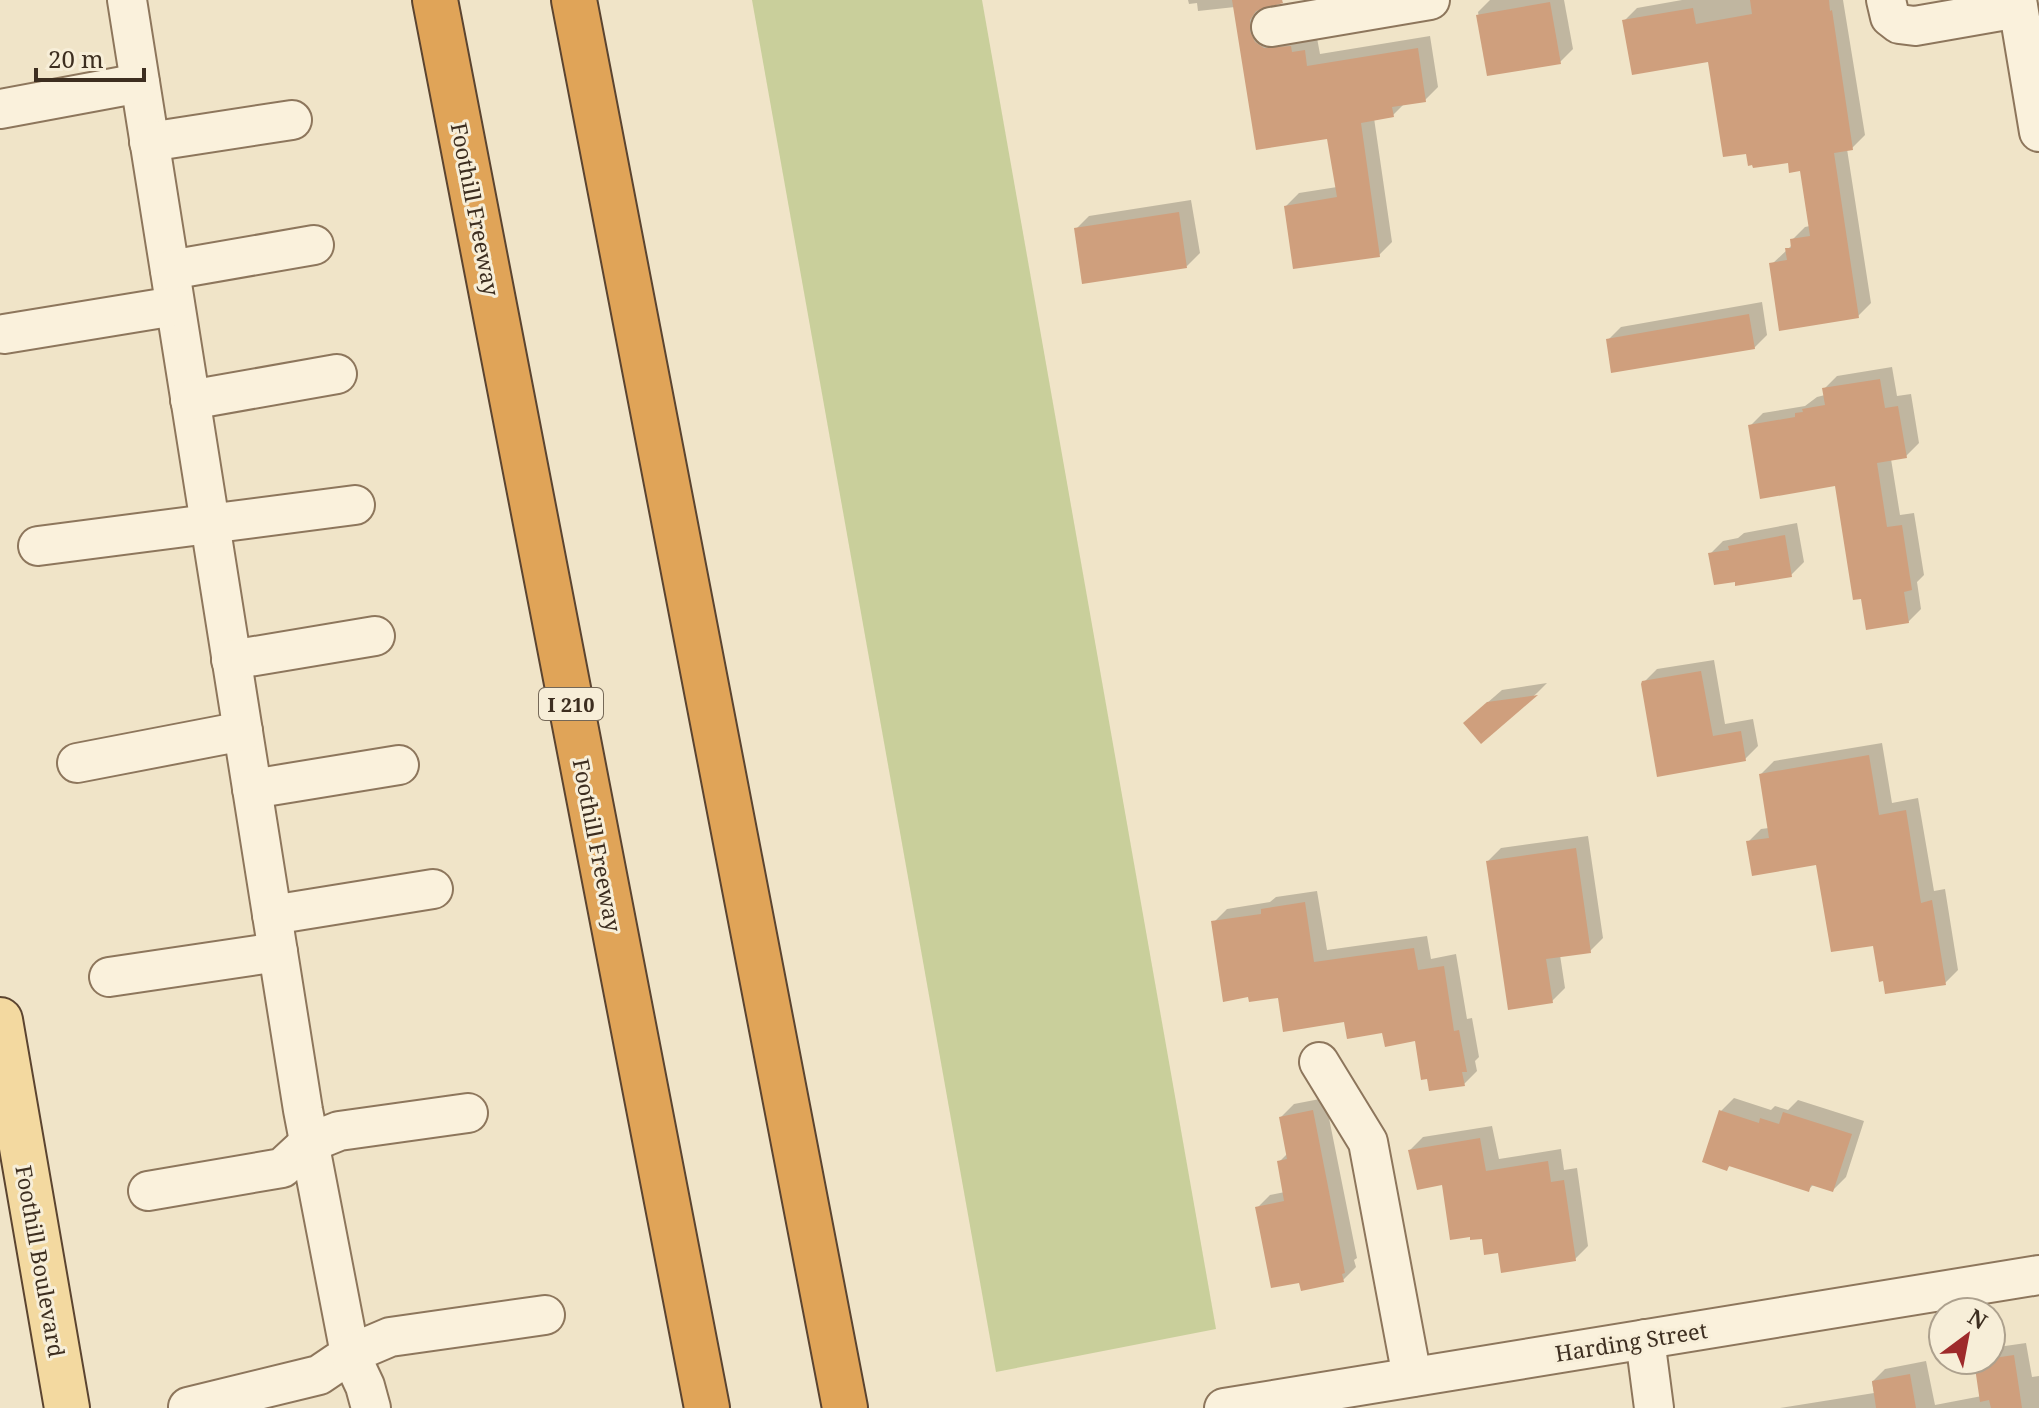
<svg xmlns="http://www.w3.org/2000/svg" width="2039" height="1408" font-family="'Noto Serif',serif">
	<rect width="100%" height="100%" fill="#f0e4c8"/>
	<polygon fill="#c9cf9b" points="752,0 982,0 1216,1329 996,1372"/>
	<g fill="#0003">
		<polygon points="1188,0 1283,0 1262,7 1261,16 1317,38 1320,54 1430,36 1438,87 1425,100 1405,103 1393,115 1374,118 1392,242 1379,255 1286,206 1299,193 1337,187 1329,136 1258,148 1235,7 1198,11 1197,3 1189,4"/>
		<polygon points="1490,0 1564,0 1573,49 1560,62 1488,74 1478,12"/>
		<polygon points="1682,0 1843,0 1865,135 1852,148 1847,149 1871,303 1858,316 1772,264 1787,250 1793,244 1792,240 1805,227 1810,226 1802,169 1789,161 1748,151 1710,59 1624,21 1637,8"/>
		<polygon points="1191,200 1200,253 1187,266 1076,229 1089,216"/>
		<polygon points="1762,302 1767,335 1754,348 1608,340 1621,327"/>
		<polygon points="1892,367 1897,396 1911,394 1919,443 1906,456 1891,459 1900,515 1914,513 1924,575 1917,582 1921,609 1908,622 1836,484 1750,426 1763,413 1805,406 1817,397 1825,395 1824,389 1837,376"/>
		<polygon points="1797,523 1804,562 1791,575 1736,579 1710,554 1723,541 1738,538 1744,533"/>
		<polygon points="1714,660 1725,724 1753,719 1758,746 1745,759 1659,774 1644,682 1657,669"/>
		<polygon points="1547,683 1537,693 1481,741 1479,710 1502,690"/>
		<polygon points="1882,743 1892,803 1918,798 1934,891 1945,889 1958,970 1945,983 1874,944 1818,863 1748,842 1761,829 1769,828 1761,774 1774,761"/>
		<polygon points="1588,836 1603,938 1590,951 1560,955 1565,988 1552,1001 1488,861 1501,848"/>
		<polygon points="1317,891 1327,950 1427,936 1431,959 1456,954 1467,1019 1472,1018 1479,1057 1475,1061 1477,1071 1464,1084 1428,1077 1416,1039 1346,1020 1280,995 1214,922 1227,909 1270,902 1276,897"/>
		<polygon points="1325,1098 1357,1258 1354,1260 1356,1267 1343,1280 1257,1208 1270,1195 1285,1192 1279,1162 1288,1153 1281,1117 1294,1104"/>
		<polygon points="1734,1098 1771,1110 1775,1106 1788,1110 1798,1100 1864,1121 1846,1177 1833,1190 1814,1184 1808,1190 1731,1165 1727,1168 1721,1111"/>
		<polygon points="1492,1126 1499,1159 1561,1149 1564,1170 1577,1168 1588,1246 1575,1259 1499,1251 1484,1236 1443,1183 1410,1150 1423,1137"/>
		<polygon points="2026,1343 2032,1377 2039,1376 2039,1408 1780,1408 1874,1393 1872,1382 1885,1369 1926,1361 1935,1405 1982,1396 1976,1362 1991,1360 1991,1348"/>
	</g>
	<g fill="#cf9f7d">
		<polygon points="1232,0 1282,0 1283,3 1256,11 1250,20 1250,31 1255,42 1264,48 1291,46 1292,52 1305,50 1307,66 1418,48 1426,102 1392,107 1394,117 1361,123 1380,257 1293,269 1284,206 1337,197 1327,139 1256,150"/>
		<polygon points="1750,0 1829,0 1830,11 1832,10 1853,150 1834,153 1859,318 1779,331 1769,263 1787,260 1785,248 1791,248 1790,239 1810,236 1800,171 1789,173 1788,163 1753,168 1752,165 1748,166 1746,154 1723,157 1708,62 1632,75 1622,20 1693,8 1696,24 1752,14"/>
		<polygon points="1550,2 1561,64 1487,76 1476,15"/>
		<polygon points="1179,212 1187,268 1082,284 1074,228"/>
		<polygon points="1749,314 1755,349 1611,373 1606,339"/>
		<polygon points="1880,379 1885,408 1898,406 1907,458 1877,463 1887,527 1902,525 1912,590 1904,592 1909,623 1866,630 1861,599 1853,600 1835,486 1760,499 1748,425 1795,417 1795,413 1803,412 1802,409 1825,405 1822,388"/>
		<polygon points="1785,535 1792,577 1735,586 1735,582 1714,585 1708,553 1729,550 1728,546"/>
		<polygon points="1701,671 1713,736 1741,731 1746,761 1657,777 1641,684 1642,681"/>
		<polygon points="1538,695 1481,744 1463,723 1487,702"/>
		<polygon points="1869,755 1879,815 1906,810 1921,903 1932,900 1946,985 1885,994 1883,981 1879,982 1873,946 1831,952 1816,865 1752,876 1746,841 1769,838 1759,774"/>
		<polygon points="1576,848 1591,953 1546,959 1553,1003 1508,1010 1486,861"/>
		<polygon points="1305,902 1314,962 1414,948 1418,970 1444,966 1454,1031 1459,1030 1467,1072 1462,1072 1465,1086 1429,1091 1427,1079 1421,1080 1415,1041 1385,1047 1382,1033 1347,1039 1344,1022 1283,1032 1278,998 1249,1002 1248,997 1223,1002 1211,921 1261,914 1261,909"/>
		<polygon points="1313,1110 1345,1273 1342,1274 1344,1282 1301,1291 1299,1283 1271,1288 1255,1207 1284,1201 1277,1161 1287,1159 1279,1117"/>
		<polygon points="1719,1110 1759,1123 1760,1118 1779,1124 1783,1112 1852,1134 1833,1192 1811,1185 1809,1192 1729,1166 1727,1171 1702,1162"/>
		<polygon points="1480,1138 1486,1171 1548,1161 1551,1182 1564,1180 1576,1261 1501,1273 1498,1253 1484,1255 1482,1239 1470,1240 1470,1237 1450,1240 1442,1185 1417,1190 1408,1150"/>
		<polygon points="2014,1355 2022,1408 1991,1408 1989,1400 1980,1402 1974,1361"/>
		<polygon points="1910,1374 1916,1408 1876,1408 1872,1381"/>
	</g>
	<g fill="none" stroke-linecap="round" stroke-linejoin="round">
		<defs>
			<g id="minor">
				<polyline points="127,0 303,1110 350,1354 319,1375 188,1407"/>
				<polyline points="1886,0 1890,17 1899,24 1915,26 2018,8"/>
				<polyline points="2017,0 2039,132"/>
				<polyline points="1271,27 1430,0"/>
				<polyline points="0,109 140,83"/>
				<polyline points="149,142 292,120"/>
				<polyline points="170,270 314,245"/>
				<polyline points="4,334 175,306"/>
				<polyline points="190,400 337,374"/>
				<polyline points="38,546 355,505"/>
				<polyline points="231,660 375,636"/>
				<polyline points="77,763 243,731"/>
				<polyline points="252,789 399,765"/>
				<polyline points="272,915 433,889"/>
				<polyline points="109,977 278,952"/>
				<polyline points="1319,1062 1368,1142 1412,1377"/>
				<polyline points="148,1191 282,1168 309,1143 339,1131 468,1113"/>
				<polyline points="1645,1339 1654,1408"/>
				<polyline points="371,1408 365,1386 350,1354 390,1337 545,1315"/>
				<polyline points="1224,1408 2039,1275"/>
			</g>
			<polyline id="major" points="0,1020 67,1408"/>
			<g id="highway">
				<polyline points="435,0 707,1408"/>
				<polyline points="574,0 845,1408"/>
			</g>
		</defs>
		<use href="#minor" stroke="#8d765c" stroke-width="42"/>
		<use href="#major" stroke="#5b4430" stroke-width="48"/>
		<use href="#highway" stroke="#5b4430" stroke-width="48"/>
		<use href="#minor" stroke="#faf1dc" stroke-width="38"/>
		<use href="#major" stroke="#f3d9a0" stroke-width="44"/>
		<use href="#highway" stroke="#e0a458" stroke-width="44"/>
	</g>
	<g text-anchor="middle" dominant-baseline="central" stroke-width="6" stroke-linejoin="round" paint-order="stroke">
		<rect fill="#f7eed8" stroke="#756857" stroke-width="2" x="539" y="688" width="64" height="32" rx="6"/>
		<g font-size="20" font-weight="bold" fill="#3d2e20">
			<text x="571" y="704">I 210</text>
		</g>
		<g font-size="22" fill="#3d2e20" stroke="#f7eed8">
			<text transform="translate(476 209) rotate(79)">Foothill Freeway</text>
			<text transform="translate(598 845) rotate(79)">Foothill Freeway</text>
			<text transform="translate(41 1261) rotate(80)">Foothill Boulevard</text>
			<text transform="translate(1631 1341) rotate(-9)">Harding Street</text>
		</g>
	</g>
	<g transform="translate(1967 1336) rotate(32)"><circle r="38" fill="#f7eed8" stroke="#ada18e" stroke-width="2"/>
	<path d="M0-6L14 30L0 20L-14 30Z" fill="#9e2a2b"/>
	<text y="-12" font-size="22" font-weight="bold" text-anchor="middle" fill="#3d2e20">N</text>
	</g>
	<path d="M36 68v12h108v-12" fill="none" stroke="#3d2e20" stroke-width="4"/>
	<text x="48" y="68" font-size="24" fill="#3d2e20" stroke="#f7eed8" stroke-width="6" paint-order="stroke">20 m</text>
</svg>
